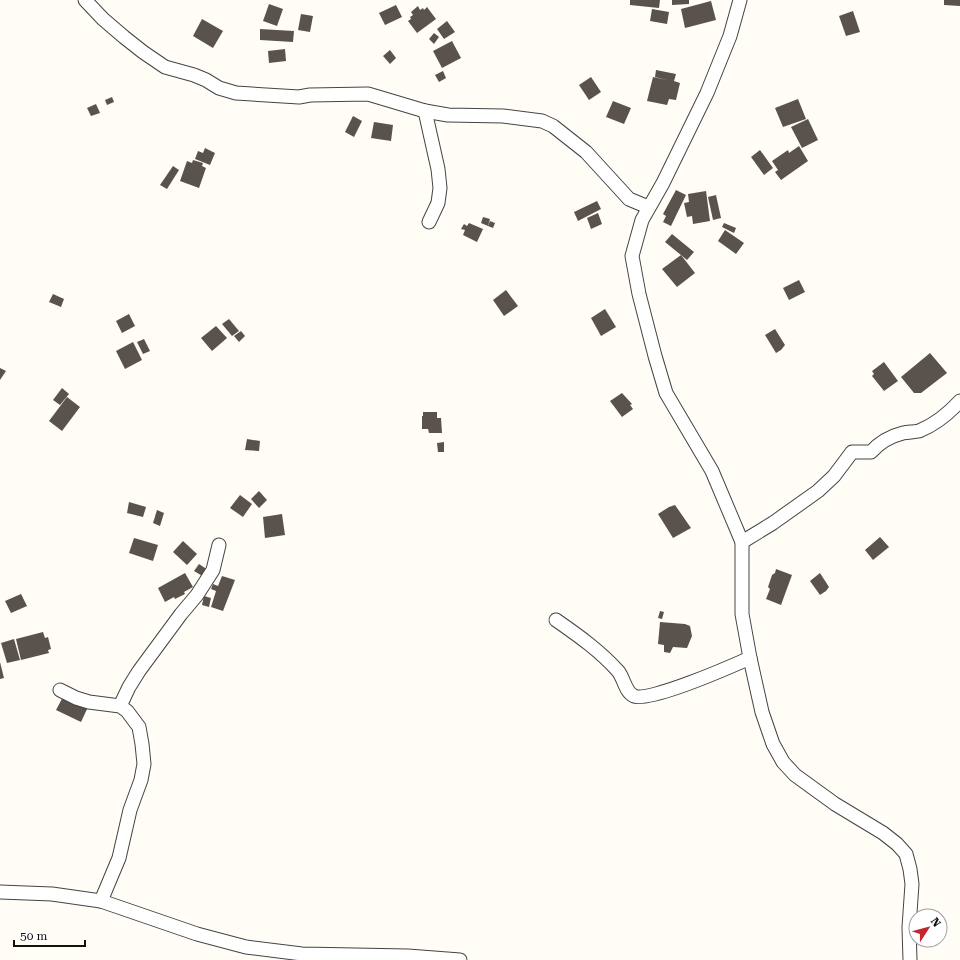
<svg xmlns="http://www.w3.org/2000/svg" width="960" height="960" font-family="'Roboto Serif',serif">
	<rect width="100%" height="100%" fill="#fffdf5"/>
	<g fill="#5a524d">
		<polygon points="630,0 660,0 659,8 630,5"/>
		<polygon points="672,0 689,0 689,4 672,5"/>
		<polygon points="944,0 960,0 960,6 944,5"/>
		<polygon points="711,1 716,20 685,28 681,9"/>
		<polygon points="269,4 283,9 277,26 263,21"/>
		<polygon points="396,5 402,17 385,25 379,13"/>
		<polygon points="418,6 420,10 423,8 424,10 427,7 436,19 417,33 408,21 411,19 410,17 413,15 411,12"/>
		<polygon points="652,9 669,12 667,24 650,21"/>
		<polygon points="853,11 860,32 846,36 839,16"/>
		<polygon points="301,14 313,16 310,32 298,30"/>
		<polygon points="202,19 223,31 213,48 193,36"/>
		<polygon points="447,21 455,32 444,39 437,29"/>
		<polygon points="260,29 294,31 293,42 260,40"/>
		<polygon points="434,33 439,37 434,44 429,39"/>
		<polygon points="452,41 461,58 442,68 433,51"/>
		<polygon points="285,49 286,61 269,63 268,51"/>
		<polygon points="390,50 396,58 390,64 383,56"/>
		<polygon points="656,70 676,74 674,81 680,83 676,100 669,99 667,105 647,101 653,77 667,80 655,77"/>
		<polygon points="443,71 446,78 439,82 435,75"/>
		<polygon points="591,77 601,92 589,100 579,85"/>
		<polygon points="112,97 114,102 107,105 105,100"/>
		<polygon points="798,99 806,119 783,127 775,108"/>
		<polygon points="613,101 631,108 624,124 606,117"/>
		<polygon points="96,104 100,113 91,116 87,108"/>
		<polygon points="353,116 362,121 354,137 345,132"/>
		<polygon points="808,119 818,140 802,148 791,127"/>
		<polygon points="374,122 393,125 391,141 371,138"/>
		<polygon points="799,146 808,161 781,180 775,172 778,170 772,161 788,150 789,153"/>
		<polygon points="205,148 215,153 210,165 195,159 198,151 203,153"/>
		<polygon points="760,150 773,168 764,175 751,157"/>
		<polygon points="193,160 203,163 202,166 206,168 199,188 180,181 187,161 192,163"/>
		<polygon points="173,166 179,170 167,189 160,185"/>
		<polygon points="676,190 686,195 671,226 663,222 666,216 663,214"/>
		<polygon points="706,191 710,221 693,224 692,216 687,217 684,203 689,202 688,194"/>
		<polygon points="716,195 721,218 713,220 708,197"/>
		<polygon points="597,201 601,209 578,221 574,212"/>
		<polygon points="598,213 602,224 591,229 587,218"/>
		<polygon points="483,217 490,219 488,226 481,223"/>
		<polygon points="490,221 495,223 493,228 488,226"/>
		<polygon points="469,223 483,229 477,242 463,235 465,230 461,229 464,224 467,226"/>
		<polygon points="724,223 736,228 734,233 722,227"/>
		<polygon points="725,230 744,243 736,254 718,241"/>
		<polygon points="672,234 694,252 687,260 665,242"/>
		<polygon points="681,255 695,273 677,287 662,269"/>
		<polygon points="799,280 805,292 789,300 783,288"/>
		<polygon points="506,290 518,306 504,316 493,300"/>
		<polygon points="53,294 64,299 61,307 49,302"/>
		<polygon points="605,309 616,327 601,336 591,318"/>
		<polygon points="129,314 135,326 122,333 116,321"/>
		<polygon points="229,319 239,331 232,336 222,324"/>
		<polygon points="216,326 227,338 212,351 201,338"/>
		<polygon points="775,329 785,345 781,350 776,353 765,335"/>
		<polygon points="241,331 245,336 239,342 234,336"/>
		<polygon points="144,339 150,351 143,354 137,342"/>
		<polygon points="133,342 142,360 125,369 116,351"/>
		<polygon points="930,353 947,373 921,393 914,393 901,377"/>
		<polygon points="884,362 898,381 884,391 872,376 874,374 872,371"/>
		<polygon points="0,368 6,371 0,380"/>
		<polygon points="62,388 69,394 60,405 53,400"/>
		<polygon points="622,393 632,404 630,405 633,409 622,417 610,401"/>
		<polygon points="67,397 80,407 62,431 49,421"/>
		<polygon points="423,412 437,412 437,418 441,418 442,433 429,433 428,429 422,429 422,416 423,416"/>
		<polygon points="247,439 260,441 259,451 245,450"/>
		<polygon points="444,442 444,452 438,452 437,443"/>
		<polygon points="259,491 267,500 259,508 251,499"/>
		<polygon points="240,495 252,504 243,517 230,508"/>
		<polygon points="129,502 146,507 143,517 127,513"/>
		<polygon points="675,505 691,528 673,538 658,514 669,507"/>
		<polygon points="157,510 164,513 160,526 153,523"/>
		<polygon points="282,514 285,535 265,538 263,517"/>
		<polygon points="880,537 889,547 873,560 865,550"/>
		<polygon points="134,538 158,545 153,561 129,553"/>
		<polygon points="183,541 197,554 187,565 173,552"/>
		<polygon points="199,564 208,570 204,577 194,571"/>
		<polygon points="776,569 792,575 781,605 766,599 770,589 768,587 772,575 775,573"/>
		<polygon points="185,573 193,587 184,592 185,594 175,599 174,597 165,602 158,588"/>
		<polygon points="820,573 829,587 826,591 820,595 810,581"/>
		<polygon points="222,576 235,580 223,611 211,607 216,591 211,589 213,584 218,586"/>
		<polygon points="21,594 27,606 11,613 5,601"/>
		<polygon points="204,596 211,598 209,607 202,605"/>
		<polygon points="660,611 664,612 662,619 658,618"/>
		<polygon points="660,622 685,624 690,626 692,636 687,648 673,647 670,653 664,652 664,645 658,644"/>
		<polygon points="43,632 45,638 48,637 51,649 48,650 49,653 21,660 16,639"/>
		<polygon points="14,639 20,660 7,663 1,643"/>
		<polygon points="0,662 4,678 0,679"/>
		<polygon points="64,695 88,707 81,722 56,710"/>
	</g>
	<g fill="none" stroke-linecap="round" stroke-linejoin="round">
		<defs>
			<g id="minor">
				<polyline points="85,0 103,19 124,37 143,52 165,67 194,75 206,80 219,88 236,93 299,97 310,95 368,94 425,111 448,115 503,116 542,121 553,126 586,152 629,199 648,207"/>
				<polyline points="740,0 730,36 707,93 663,183 642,220 632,256 639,294 655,356 666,393 712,471 742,542 742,614 750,658 762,712 773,744 783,762 795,775 835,804 883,833 897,844 906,854 910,869 912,884 909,927 910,960"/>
				<polyline points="425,111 438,169 440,188 438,203 429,222"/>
				<path d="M742,542L773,523L818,491L834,476L852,452H871C879,443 891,436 903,433C908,432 914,432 919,431C934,425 949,413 960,401"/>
				<path d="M556,620C579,636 600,651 618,671C624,678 625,692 634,696C648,703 732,666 750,658"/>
				<polyline points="60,690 76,698 89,702 120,706 127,711 139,727 142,744 144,764 141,780 130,810 119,858 101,901"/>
				<polyline points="120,706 129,687 139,671 181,614 197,595 213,570 219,545"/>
				<polyline points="0,892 52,894 101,901 197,934 246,947 302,954 408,956 460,960"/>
			</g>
		</defs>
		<use href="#minor" stroke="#444" stroke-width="15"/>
		<use href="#minor" stroke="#fff" stroke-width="13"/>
	</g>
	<g transform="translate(928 928) rotate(54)"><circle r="19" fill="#ffffff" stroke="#a0a0a0"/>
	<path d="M0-3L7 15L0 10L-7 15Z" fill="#c4262e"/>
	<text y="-6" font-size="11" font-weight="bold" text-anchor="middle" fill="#111111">N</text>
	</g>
	<path d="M14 940v6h71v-6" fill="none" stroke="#111111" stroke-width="2"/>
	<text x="20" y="940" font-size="12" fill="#111111" stroke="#ffffff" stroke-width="3" paint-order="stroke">50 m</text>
</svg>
